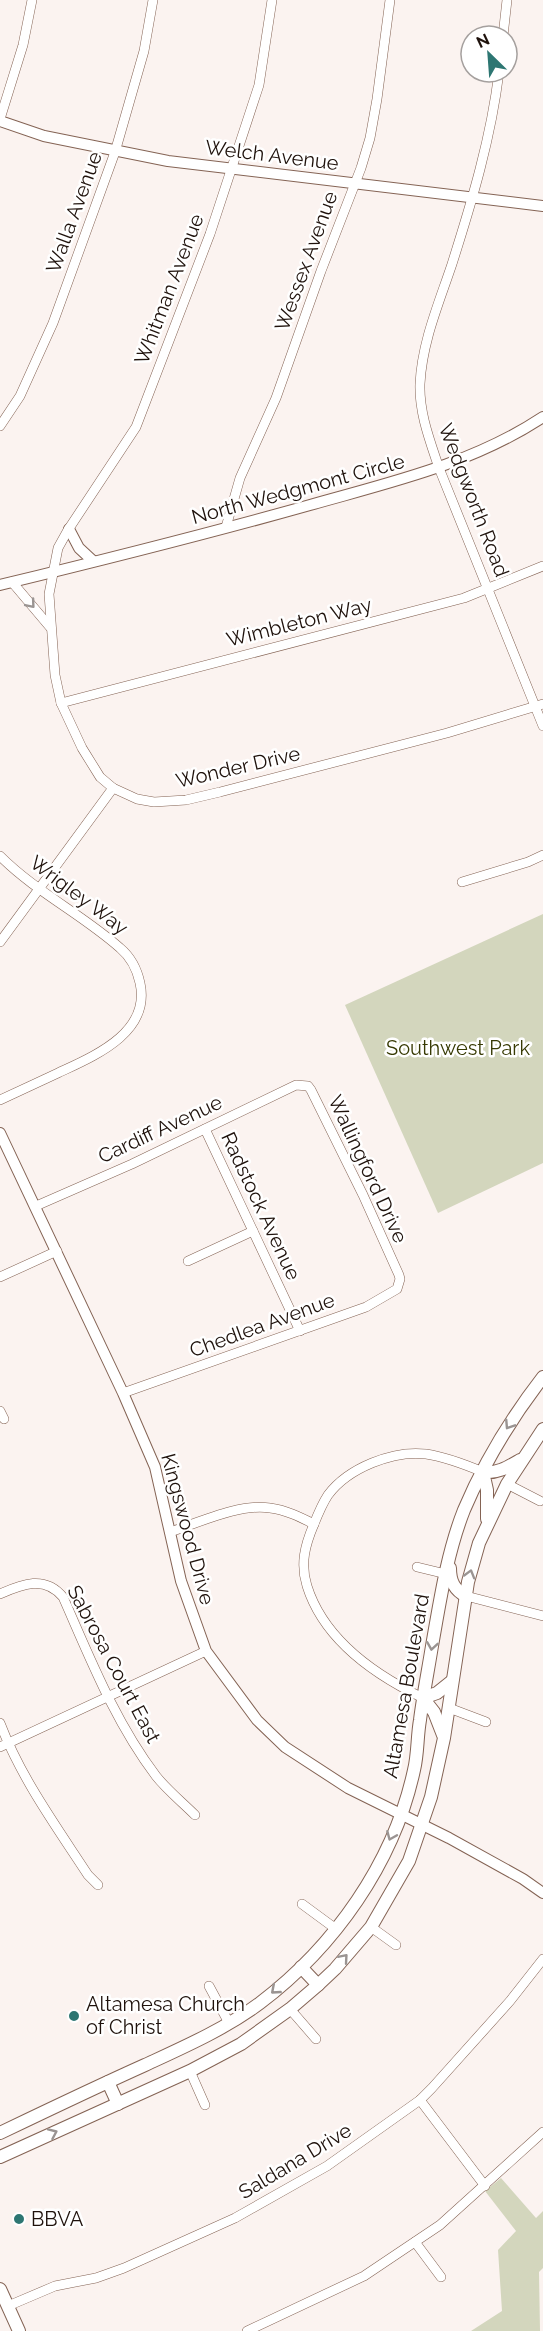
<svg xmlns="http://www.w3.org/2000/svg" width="543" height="2331" font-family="Raleway,sans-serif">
	<rect width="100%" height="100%" fill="#fbf3f0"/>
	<g fill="#d3d6bd">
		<polygon points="543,914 543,1163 438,1213 345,1005"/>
		<polygon points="501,2178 536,2218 543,2211 543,2268 539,2272 540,2331 471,2331 502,2311 498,2250 516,2231 485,2191"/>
	</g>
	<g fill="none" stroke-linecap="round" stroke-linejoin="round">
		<defs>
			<g id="minor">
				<polyline points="272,0 259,85 210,234 136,427 68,530 58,548 49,594 55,675 61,703 82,748 100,777 113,788 137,799 154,802 186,800 220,792 447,733 543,704"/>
				<polyline points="503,36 507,0"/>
				<path d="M499,72C491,138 472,201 452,264C439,303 422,342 420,384C419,413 430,441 439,468L543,726"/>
				<polyline points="0,119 23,45 32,0"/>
				<polyline points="0,426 20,396 53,323 115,152 144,51 153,0"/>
				<polyline points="226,527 240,478 276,398 321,271 361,168 370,138 377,99 390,0"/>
				<polyline points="12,582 50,627"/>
				<polyline points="61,703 464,598 543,566"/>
				<path d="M0,856C36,892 83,915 120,948C132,958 137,969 140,983C151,1033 94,1056 58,1073C39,1082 19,1091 0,1100"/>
				<polyline points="462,882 528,862 543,855"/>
				<polyline points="0,942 113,788"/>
				<polyline points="205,1129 300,1331"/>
				<polyline points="36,1206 132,1164 296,1085 308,1086 311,1090 363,1195 399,1275 400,1279 397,1289 366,1307 123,1393"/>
				<polyline points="188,1261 253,1231"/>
				<polyline points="0,1277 57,1251"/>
				<polyline points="0,1411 4,1419"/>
				<polyline points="507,1484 540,1501"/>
				<path d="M170,1532C198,1523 240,1503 270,1508C286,1510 300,1517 314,1524"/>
				<polyline points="417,1567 446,1574"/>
				<path d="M0,1594C22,1584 45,1575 63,1597C90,1658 115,1722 156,1776C167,1790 182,1802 195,1815"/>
				<polyline points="466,1596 543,1616"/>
				<path d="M423,1698C375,1675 324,1640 307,1586C300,1564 305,1545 314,1524C318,1514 322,1504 328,1495C348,1468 393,1450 426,1454C446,1457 464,1464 483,1472"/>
				<polyline points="449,1708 486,1722"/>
				<path d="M0,1723C21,1778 56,1826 88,1875L98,1885"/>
				<polyline points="0,1747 206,1651"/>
				<polyline points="302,1904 336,1929"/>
				<polyline points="371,1927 396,1945"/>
				<polyline points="209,1986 229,2023"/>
				<polyline points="290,2009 316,2039"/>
				<polyline points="190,2071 205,2105"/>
				<polyline points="420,2100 485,2186"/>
				<polyline points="415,2242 441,2277"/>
				<polyline points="8,2306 55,2286 96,2278 124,2268 235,2218 327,2166 420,2100 432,2088 510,2001 543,1959"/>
				<polyline points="247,2331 364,2276 440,2225 543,2132"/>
			</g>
			<g id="tertiary">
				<polyline points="0,121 44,136 168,161 543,206"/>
				<polyline points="69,529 79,548 93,561"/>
				<path d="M0,585C103,560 207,534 310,505C391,482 472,464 543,417"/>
				<polyline points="0,1133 123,1393 155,1467 181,1581 206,1651 257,1720 285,1747 348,1788 449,1838 523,1879 543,1893"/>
			</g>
			<g id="secondary">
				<path d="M487,1519V1490L483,1472C497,1474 508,1467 520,1460"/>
				<path d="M450,1568C450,1581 454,1590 466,1596"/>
				<polyline points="443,1735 434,1712 423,1698 437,1693 452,1681"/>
				<polyline points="301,1967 318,1985"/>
				<polyline points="108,2082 118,2104"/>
				<path d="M0,2133C48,2110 96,2087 145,2065C184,2047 225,2029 260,2003C334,1947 394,1863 414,1770C418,1754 417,1737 420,1720C423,1696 428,1671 432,1646C440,1601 447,1553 464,1510C484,1463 512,1417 543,1377"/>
				<polyline points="0,2157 190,2071 241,2044 290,2009 318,1985 335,1969 371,1927 409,1861 431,1797 444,1738 468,1582 479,1543 507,1484 543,1429"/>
				<polyline points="0,2289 19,2331"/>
			</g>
		</defs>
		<use href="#minor" stroke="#846354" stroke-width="10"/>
		<use href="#tertiary" stroke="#846354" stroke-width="12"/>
		<use href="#secondary" stroke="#846354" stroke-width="14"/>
		<use href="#minor" stroke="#fff" stroke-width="9"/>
		<use href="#tertiary" stroke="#fff" stroke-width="10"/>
		<use href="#secondary" stroke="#fff" stroke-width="12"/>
	</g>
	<defs><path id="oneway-chevron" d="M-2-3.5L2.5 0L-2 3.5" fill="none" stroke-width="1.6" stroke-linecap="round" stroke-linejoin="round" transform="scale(1.5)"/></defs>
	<g stroke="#9a9492">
		<use href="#oneway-chevron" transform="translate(31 604) rotate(50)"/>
		<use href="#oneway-chevron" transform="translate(509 1425) rotate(123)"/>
		<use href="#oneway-chevron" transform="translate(470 1574) rotate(-74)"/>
		<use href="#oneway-chevron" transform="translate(432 1646) rotate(99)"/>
		<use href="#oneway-chevron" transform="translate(391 1836) rotate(113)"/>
		<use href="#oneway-chevron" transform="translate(344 1958) rotate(-49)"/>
		<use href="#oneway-chevron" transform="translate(275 1990) rotate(139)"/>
		<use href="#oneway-chevron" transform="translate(53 2133) rotate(-24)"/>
	</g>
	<g fill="#2d7672" stroke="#fff" stroke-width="2">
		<circle cx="74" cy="2016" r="6"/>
		<circle cx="19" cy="2219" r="6"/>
	</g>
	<g text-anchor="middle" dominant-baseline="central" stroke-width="5" stroke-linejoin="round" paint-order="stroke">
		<g font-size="20" fill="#1f120c" stroke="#fff">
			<text transform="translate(272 155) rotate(7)">Welch Avenue</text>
			<text transform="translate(74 212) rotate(-70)">Walla Avenue</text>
			<text transform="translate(306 261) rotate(-70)">Wessex Avenue</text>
			<text transform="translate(169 289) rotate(-69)">Whitman Avenue</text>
			<text transform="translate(298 489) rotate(-15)">North Wedgmont Circle</text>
			<text transform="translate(474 500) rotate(69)">Wedgworth Road</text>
			<text transform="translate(299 622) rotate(-14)">Wimbleton Way</text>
			<text transform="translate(238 767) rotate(-13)">Wonder Drive</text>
			<text transform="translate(79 895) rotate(37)">Wrigley Way</text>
			<text transform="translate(160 1129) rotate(-25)">Cardiff Avenue</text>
			<text transform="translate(368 1169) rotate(65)">Wallingford Drive</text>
			<text transform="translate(261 1206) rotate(65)">Radstock Avenue</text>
			<text transform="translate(262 1325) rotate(-20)">Chedlea Avenue</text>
			<text transform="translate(188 1529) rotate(75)">Kingswood Drive</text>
			<text transform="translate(114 1664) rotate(62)">Sabrosa Court East</text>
			<text transform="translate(406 1686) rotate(-80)">Altamesa Boulevard</text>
			<text transform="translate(295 2161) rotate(-31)">Saldana Drive</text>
		</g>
		<g font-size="20" fill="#373a03" stroke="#fff">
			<text x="458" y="1048">Southwest Park</text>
		</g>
		<g font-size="20" fill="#1f120c" stroke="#fff" text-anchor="start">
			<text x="86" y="2004">Altamesa Church<tspan x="86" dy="23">of Christ</tspan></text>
			<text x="31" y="2219">BBVA</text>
		</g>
	</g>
	<g transform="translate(489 54) rotate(335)"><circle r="28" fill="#ffffff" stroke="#a5a09e" stroke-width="1.5"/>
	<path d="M0-4.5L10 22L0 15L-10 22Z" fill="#2d7672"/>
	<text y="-9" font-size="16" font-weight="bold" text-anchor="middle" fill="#1f120c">N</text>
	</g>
</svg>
